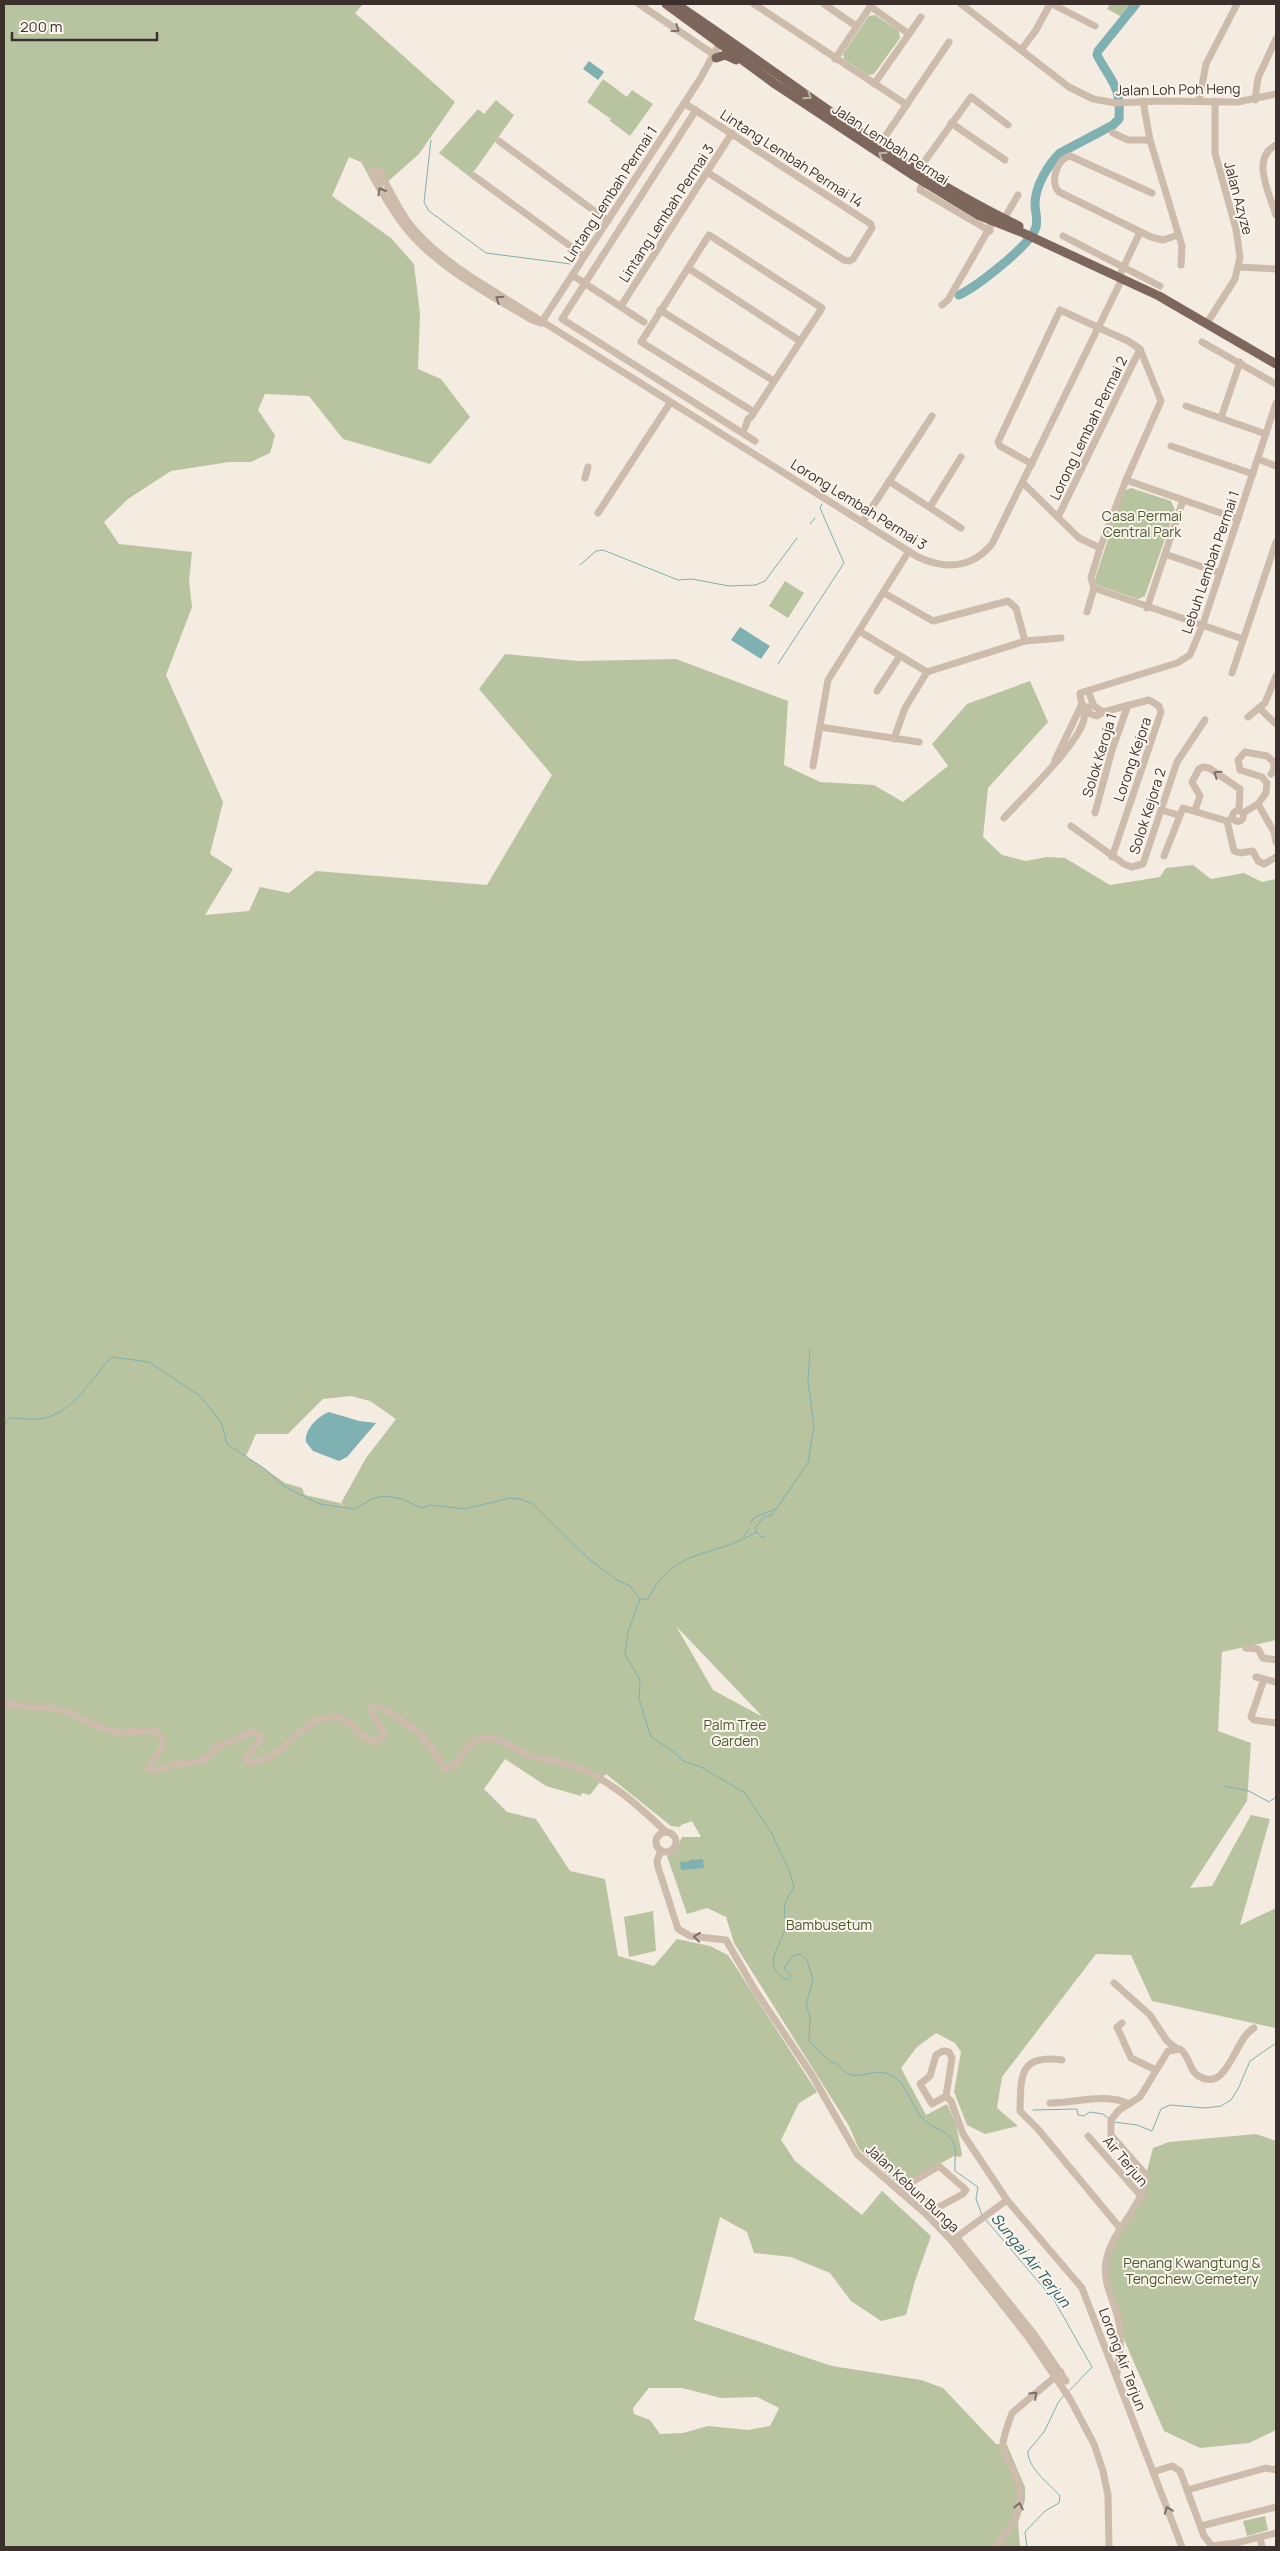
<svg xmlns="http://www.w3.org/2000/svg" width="1280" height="2551" font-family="Manrope,sans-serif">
	<rect width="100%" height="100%" fill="#f4ebe1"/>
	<g fill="#b8c4a0" fill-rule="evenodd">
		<path d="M4,4H363L355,13L455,102L419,154L377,191L361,162L349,157L332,196L391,238L414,264L420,314L418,369L441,379L470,417L430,464L343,439L309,396L265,394L258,410L275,435L270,453L251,462H229L171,471L128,499L104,522L119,544L192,552L189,581L192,607L166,675L223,802L210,854L233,869L205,915L249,911L260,887L289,893L316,871L487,885L552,775L479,689L505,654L578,661L676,659L788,701L784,765L820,782L874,785L903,802L948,766L932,744L967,704L1030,681L1048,722L988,788L983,837L1002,855L1026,861L1046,857L1065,858L1110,885L1160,877L1166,868L1193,865L1211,879L1244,873L1262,882L1276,879V1640L1222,1652L1218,1731L1251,1743L1247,1801L1190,1888L1212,1886L1251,1815L1270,1819L1240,1925L1276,1908V2028L1152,2001L1131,1955L1096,1954L1002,2077L997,2108L1018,2126L985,2134L967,2125L954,2092L961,2052L955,2043L936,2033L917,2047L901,2068L926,2115L947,2104L956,2124L962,2154L961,2157L954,2156L900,2186L859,2149L849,2126L734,1943L726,1917L707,1908L687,1914L667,1856L676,1851L682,1837H701L692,1821L681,1825L680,1827L671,1826L606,1774L590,1795L582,1793L581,1796L546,1786L505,1759L484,1789L507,1812L536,1819L570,1871L605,1879L618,1956L654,1966L677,1939L710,1946L728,1955L817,2092L799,2103L781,2140L795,2161L862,2215L882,2191L931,2236L915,2281L906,2315L881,2321L851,2301L830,2273L791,2257L754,2253L747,2232L720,2217L694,2320L832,2366L921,2380L943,2388L996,2444L1007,2445L1025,2487V2500L1018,2523L1020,2547H4ZM351,1396L370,1401L396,1419L366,1458L341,1503L346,1508L340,1503L305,1495L302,1488L285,1483L246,1456L256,1434H288L323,1399ZM676,1626L761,1715V1716L713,1690ZM649,2388H682L721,2398L757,2397L779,2408L770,2426L748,2430L708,2426L683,2433L660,2434L650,2420L634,2414L633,2408Z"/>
		<polygon points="1110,4 1132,4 1122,17 1107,9"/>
		<polygon points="875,15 899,31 900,38 874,74 868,75 844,59 843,54 869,16"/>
		<polygon points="603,79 627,97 632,90 653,104 630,136 610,121 611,119 587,102"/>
		<polygon points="496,100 514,115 470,177 439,153 478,109 484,114"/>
		<polygon points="1131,488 1171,501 1175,510 1145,596 1138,599 1097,585 1095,579 1124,491"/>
		<polygon points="785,581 804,593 788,618 769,606"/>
		<polygon points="653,1911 656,1951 629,1957 624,1917"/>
		<polygon points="1256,2134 1276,2141 1276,2430 1249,2443 1200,2448 1164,2431 1125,2342 1121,2322 1107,2282 1105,2260 1140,2198 1153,2148 1169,2142"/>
		<polygon points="1265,2516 1268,2530 1247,2536 1243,2521"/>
	</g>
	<g fill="#7fb0b2">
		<polygon points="589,61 604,72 598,80 583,69"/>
		<polygon points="740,627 770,646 761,659 731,640"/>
		<path d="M329,1412L359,1421L376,1423L347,1457L339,1461L313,1451L306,1442C304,1430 318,1416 329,1412Z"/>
		<polygon points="691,1858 693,1860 703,1859 704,1868 681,1870 680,1862 691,1861"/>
	</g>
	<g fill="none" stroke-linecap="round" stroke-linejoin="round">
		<g stroke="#7fb0b2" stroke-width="1">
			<polyline points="431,140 424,202 429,211 486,253 571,264"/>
			<polyline points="810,524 815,518"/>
			<polyline points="580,565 596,551 603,550 678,580 692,579 729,586 756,585 765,581 797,538"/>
			<polyline points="778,664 844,563 820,508 822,504"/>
			<path d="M4,1426L9,1418C20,1418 37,1421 48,1417C77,1408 92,1377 112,1357L149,1362L200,1396L221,1422L227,1444L265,1469L285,1487L320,1504L354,1509L374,1498L386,1496L402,1499L422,1508L430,1505L465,1509L510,1498L520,1499L533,1504L590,1560L617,1580L630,1586L640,1599L628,1632L625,1654L640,1680L639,1699L651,1737L674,1752L683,1761L701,1767L745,1793L771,1832L789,1870L794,1887C791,1893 786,1899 785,1905C783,1913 787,1921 785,1929C779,1949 761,1966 787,1980L791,1976L784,1968L793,1956L801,1954L807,1960L813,1980L806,2005L810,2017L809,2041L831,2062L836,2063C856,2088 868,2066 889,2074C907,2081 911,2107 924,2120C932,2128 946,2130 952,2140C958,2150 954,2160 955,2171L978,2187L976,2199L982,2215"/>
			<polyline points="751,1523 753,1518 775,1509"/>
			<polyline points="756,1532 762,1537 765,1536"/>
			<polyline points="743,1537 749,1529"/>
			<path d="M641,1599H648C673,1547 714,1558 756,1532L755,1528L764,1517L772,1515L808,1463L814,1426L808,1381L810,1349"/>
			<polyline points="1224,1786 1249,1791 1269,1802 1276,1797"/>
			<polyline points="1033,2110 1077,2109 1078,2115 1084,2116 1090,2112 1103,2114 1108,2118"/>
			<polyline points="1114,2122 1137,2125 1152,2131 1161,2109 1170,2105 1205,2108 1221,2106 1231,2100 1239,2087 1250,2061 1276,2043"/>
			<polyline points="986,2220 1054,2300 1092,2367 1069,2391"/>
			<path d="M1027,2547L1025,2532L1045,2511L1059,2503L1060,2496C1050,2484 1027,2468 1028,2451L1044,2432L1058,2403L1064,2395"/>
		</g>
		<path stroke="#7fb0b2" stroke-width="9" d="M959,295C976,287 1031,245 1036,227C1038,219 1035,211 1035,204C1035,186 1048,165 1060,153L1113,125L1119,119C1121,86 1112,83 1097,55L1098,51L1136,4"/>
		<g stroke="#cdbbac" stroke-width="7">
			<polyline points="639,4 713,54"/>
			<polyline points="754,4 907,105"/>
			<polyline points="824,4 856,26"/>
			<polyline points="961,4 1069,87 1093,99 1116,103 1160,101 1237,102 1276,94"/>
			<polyline points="1052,4 1095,26"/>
			<polyline points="870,6 909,34"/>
			<polyline points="1021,50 1036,30 1050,4"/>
			<polyline points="835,59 872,4"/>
			<polyline points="874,84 921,17"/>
			<polyline points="1255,100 1258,78 1276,39"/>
			<polyline points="1143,101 1150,140 1182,246 1181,265"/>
			<polyline points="1199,101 1206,64 1237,4"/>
			<polyline points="684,103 871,224 872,228 853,259 849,261 844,260 707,172"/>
			<polyline points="696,110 562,319 755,441"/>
			<polyline points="951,123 1005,160"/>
			<polyline points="1113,133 1128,140 1150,140"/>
			<polyline points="499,141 608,221"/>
			<polyline points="880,144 949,42"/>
			<path d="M1276,145C1250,158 1270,195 1276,215"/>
			<polyline points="919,169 971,97 1008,125"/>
			<polyline points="474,176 584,256"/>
			<polyline points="923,182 920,190 990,231"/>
			<path d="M1152,193L1070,156C1057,159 1049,182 1059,192L1151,237L1163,240L1178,235"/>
			<polyline points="1004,219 1018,195"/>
			<polyline points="1063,236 1160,286"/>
			<polyline points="1239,267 1276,269"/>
			<polyline points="688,268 800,341"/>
			<polyline points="572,275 644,322"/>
			<polyline points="1119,277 1140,232"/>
			<polyline points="942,305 948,300 993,222"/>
			<polyline points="621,306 732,133"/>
			<polyline points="660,310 774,381"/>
			<path d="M541,323L532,320C490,295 435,266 405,227C392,211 382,192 372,175L373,170L379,171C389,188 397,207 409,223C425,244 446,260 468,275L918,557C946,570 972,568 992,544L1122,279"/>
			<polyline points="541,323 700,79 721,41"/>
			<polyline points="1207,323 1235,279 1240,257 1236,229 1215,153 1215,101"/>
			<polyline points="1202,342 1276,384"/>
			<polyline points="1186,406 1266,434"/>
			<polyline points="1221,418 1240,362"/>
			<polyline points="745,428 748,419 751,417 822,308 709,235 641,342 754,412"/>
			<polyline points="1171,446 1253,474"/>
			<polyline points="1258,459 1276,466"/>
			<polyline points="1032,464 1000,446 998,442 1060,310 1128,341 1140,349 1161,401 1126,480 1100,548 1091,578 1094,588 1087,612"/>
			<polyline points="585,478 588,467"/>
			<polyline points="1126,480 1238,519"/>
			<polyline points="889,481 961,528"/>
			<polyline points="1023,483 1079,538 1100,548"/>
			<polyline points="930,507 961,457"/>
			<polyline points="598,513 670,403"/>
			<polyline points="1058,517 1140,349"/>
			<polyline points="863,521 932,416"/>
			<polyline points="1165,554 1220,573"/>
			<polyline points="1094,588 1243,639"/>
			<polyline points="884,593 933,621 1008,601 1016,608 1025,641"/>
			<polyline points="1147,608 1183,500"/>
			<polyline points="859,631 927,672 1025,641 1061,638"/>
			<polyline points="1232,673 1276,542"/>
			<polyline points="877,691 900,656"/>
			<polyline points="1088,691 1094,706 1103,712"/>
			<polyline points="1087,707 1090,714 1097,716 1103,712 1149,700 1159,706 1161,712 1112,857"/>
			<polyline points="1259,708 1276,724"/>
			<polyline points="1248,717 1265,703 1276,676"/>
			<polyline points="820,727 919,742"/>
			<polyline points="894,739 905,708 927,672"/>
			<polyline points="1055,760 1082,704"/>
			<polyline points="813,766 828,680 909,551"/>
			<polyline points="1161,810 1175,814"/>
			<polyline points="1195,810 1200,796 1192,782 1199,769 1203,767 1209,768 1240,789 1239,810"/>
			<circle cx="1238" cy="816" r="5.5"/>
			<polyline points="1095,813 1112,750 1128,705"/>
			<polyline points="1243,813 1258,804 1274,832 1276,842"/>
			<path d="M1004,818C1023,797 1079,744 1084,719C1086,710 1080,702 1080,693L1177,663L1190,655L1203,624L1276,403"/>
			<polyline points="1227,821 1234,851 1240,853 1253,851 1258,861 1264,864 1276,857"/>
			<polyline points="1071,826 1124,864 1132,867 1143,864 1177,762 1205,720"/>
			<polyline points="1164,856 1183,808 1227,821 1233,818"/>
			<polyline points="1246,1648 1258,1649 1263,1658 1276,1660"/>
			<polyline points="1256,1677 1276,1682"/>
			<polyline points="1264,1679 1251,1717 1254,1720 1276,1723"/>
			<path d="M4,1702C19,1710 36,1705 53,1708C73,1712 91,1725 110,1731C126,1735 141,1729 156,1731L162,1737L163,1746L149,1766V1769L155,1771L175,1764L197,1762L206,1758L219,1746L252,1732L259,1735L260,1741L245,1759L250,1763C289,1758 298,1717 335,1717C353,1718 359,1740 376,1742L384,1734L371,1712V1708L376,1706L398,1718L420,1733L446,1769C465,1764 464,1738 486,1738C503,1737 514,1750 528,1755C542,1760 556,1760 570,1765C607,1777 638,1805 666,1832"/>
			<circle cx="666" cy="1842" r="10"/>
			<polyline points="661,1850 657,1861 658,1867 678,1929 690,1936 726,1940 755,1990 812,2075 857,2154 926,2214 952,2241 1028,2337 1070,2399 1094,2444 1103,2471 1108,2495 1109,2547"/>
			<polyline points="1114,1983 1150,2015 1167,2041 1176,2048"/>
			<polyline points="1122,2023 1117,2027 1131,2058 1156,2070"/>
			<polygon points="943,2051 949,2052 952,2058 946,2096 932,2104 920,2084 930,2076 936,2055"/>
			<path d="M1062,2060C1018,2054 1021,2077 1020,2111L1037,2128L1120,2228"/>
			<polyline points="946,2096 951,2101 963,2134 1007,2200 1082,2288 1182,2547"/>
			<path d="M1050,2103C1076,2103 1107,2092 1129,2104"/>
			<polyline points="1088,2136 1141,2196"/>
			<polyline points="900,2192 907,2185 935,2209 963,2194 966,2190 939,2166 907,2185"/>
			<polyline points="957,2238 1034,2334 1066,2381"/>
			<polyline points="954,2239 1007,2200"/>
			<path d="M1117,2373C1119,2358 1122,2343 1120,2328C1117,2303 1100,2283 1107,2257C1113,2234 1130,2218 1140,2197C1143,2191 1144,2182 1146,2175L1111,2135V2120L1119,2110L1140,2097L1168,2051L1180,2049C1190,2056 1188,2068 1197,2075C1228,2096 1234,2038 1254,2028"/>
			<polyline points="1153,2472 1172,2466 1180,2471 1204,2536 1212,2546 1236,2543 1276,2533"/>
			<polyline points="1187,2490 1266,2468 1276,2470"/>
			<polyline points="1201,2526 1276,2507"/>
			<polyline points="1260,2538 1262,2547"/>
			<path d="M995,2547C1017,2519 1029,2503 1012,2468C1008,2461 1002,2452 1003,2443C1004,2434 1009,2422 1012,2413L1061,2372"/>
		</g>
		<g stroke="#7d675c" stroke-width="9">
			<polyline points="666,4 775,84 914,176 978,215 1021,232 1159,296 1276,364"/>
			<path d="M676,4C789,79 896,167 1019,226"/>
			<polyline points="716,58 725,55 736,60"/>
		</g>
		<polyline stroke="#cdbbac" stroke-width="7" points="1258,804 1266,793 1267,783 1262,777 1240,770 1238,760 1245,752 1267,756 1274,762 1274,769 1271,774"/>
	</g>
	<defs><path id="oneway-chevron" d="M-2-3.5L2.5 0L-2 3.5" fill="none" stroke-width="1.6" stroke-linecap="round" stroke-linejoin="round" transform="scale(1.25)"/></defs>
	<g stroke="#7d6f65">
		<use href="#oneway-chevron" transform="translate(676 29) rotate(34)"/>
		<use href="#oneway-chevron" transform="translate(381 191) rotate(-120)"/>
		<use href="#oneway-chevron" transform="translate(499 299) rotate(-147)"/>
		<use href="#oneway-chevron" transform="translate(1217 774) rotate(-145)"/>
		<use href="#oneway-chevron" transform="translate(697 1937) rotate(-174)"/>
		<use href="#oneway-chevron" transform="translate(1034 2395) rotate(-43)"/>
		<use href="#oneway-chevron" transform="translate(1019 2506) rotate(-78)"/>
		<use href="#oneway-chevron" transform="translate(1168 2510) rotate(-111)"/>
	</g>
	<g stroke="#c2b5ac">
		<use href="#oneway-chevron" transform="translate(808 96) rotate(33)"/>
		<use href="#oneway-chevron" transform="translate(882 155) rotate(-147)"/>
	</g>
	<g text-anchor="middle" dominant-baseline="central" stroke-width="4" stroke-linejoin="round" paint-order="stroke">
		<g font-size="14" fill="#3b302b" stroke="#fbf5ee">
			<text transform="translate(1178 89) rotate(-1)">Jalan Loh Poh Heng</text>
			<text transform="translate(891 144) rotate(33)">Jalan Lembah Permai</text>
			<text transform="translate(792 158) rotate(33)">Lintang Lembah Permai 14</text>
			<text transform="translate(610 194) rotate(-57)">Lintang Lembah Permai 1</text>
			<text transform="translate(1239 198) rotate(75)">Jalan Azyze</text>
			<text transform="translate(666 213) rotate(-57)">Lintang Lembah Permai 3</text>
			<text transform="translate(1088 428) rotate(-64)">Lorong Lembah Permai 2</text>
			<text transform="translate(859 504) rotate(32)">Lorong Lembah Permai 3</text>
			<text transform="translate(1210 562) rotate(-71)">Lebuh Lembah Permai 1</text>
			<text transform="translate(1099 755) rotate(-73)">Solok Keroja 1</text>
			<text transform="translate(1132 759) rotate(-71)">Lorong Kejora</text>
			<text transform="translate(1147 811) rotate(-72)">Solok Kejora 2</text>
			<text transform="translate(1126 2161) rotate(50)">Air Terjun</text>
			<text transform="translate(913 2188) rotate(43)">Jalan Kebun Bunga</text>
			<text transform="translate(1123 2359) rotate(69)">Lorong Air Terjun</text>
		</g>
		<g font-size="14" fill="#4a5a2e" stroke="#fbf5ee">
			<text x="1142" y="515">Casa Permai<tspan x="1142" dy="16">Central Park</tspan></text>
			<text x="735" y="1724">Palm Tree<tspan x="735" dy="16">Garden</tspan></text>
			<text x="829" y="1924">Bambusetum</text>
			<text x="1192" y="2262">Penang Kwangtung &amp;<tspan x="1192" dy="16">Tengchew Cemetery</tspan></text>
		</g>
		<g font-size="15" font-style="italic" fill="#1f5a5e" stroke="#fbf5ee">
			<text transform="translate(1031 2260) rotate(51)">Sungai Air Terjun</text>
		</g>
	</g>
	<rect width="1280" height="2551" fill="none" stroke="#3b302b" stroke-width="10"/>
	<path d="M12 32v8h145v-8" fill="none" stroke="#3b302b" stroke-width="2.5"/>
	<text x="20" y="32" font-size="15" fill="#3b302b" stroke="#fbf5ee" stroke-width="4" paint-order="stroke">200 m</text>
</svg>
